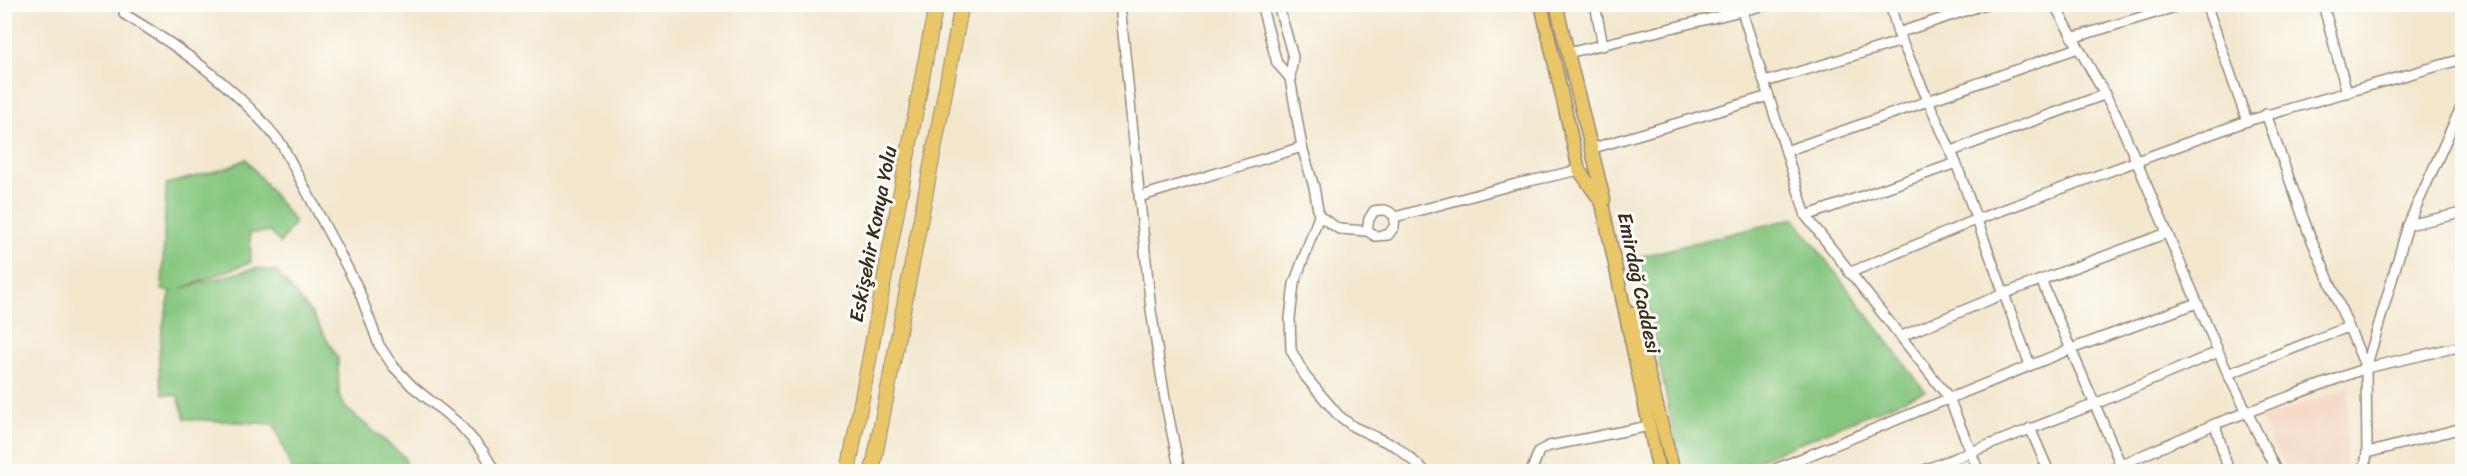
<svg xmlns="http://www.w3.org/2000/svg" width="2467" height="476" font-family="Sriracha,sans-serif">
	<rect width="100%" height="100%" fill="#fdfcf7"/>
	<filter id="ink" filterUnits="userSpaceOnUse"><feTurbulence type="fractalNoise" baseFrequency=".0167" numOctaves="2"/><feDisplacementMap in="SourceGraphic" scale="12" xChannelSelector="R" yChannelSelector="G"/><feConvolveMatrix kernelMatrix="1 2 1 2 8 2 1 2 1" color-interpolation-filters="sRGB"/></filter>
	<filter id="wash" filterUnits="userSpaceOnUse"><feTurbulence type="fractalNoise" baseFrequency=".008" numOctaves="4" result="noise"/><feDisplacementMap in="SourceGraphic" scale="24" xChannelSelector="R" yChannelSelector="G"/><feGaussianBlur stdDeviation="1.35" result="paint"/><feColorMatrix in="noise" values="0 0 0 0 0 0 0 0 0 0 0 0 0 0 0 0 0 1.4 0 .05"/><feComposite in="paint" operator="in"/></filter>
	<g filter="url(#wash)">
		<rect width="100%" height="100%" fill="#f3e7ce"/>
		<polygon fill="#f3d4bf" points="2349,387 2345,471 2288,471 2260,419"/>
		<g fill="#85c67e" stroke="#60784e" stroke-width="1.5">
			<path d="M246,159L295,222L280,243L270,232L250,233L251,262L183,288L255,268L277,272L312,314L338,358L339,395L346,408L404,457L408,471H292L274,424L185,419L178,396L163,394C154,359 162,326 171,292L162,290L166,184L227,168Z"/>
			<polygon points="1794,218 1925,391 1732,471 1681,471 1638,257"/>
		</g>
	</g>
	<g filter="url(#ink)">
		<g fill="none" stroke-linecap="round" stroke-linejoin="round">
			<defs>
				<g id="minor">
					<polyline points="1120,4 1151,310 1165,399 1180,472"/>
					<polyline points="1261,4 1277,63 1290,78"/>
					<polyline points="1278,4 1293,57 1290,78 1302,147 1314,187 1319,216 1294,284 1290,318 1291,350 1305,376 1338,415 1354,427 1397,447 1426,472"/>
					<polyline points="1595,4 1603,46"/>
					<polyline points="1890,4 1898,33 1956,163 2030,365"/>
					<polyline points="2054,4 2116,114 2228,374 2277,472"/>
					<polyline points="2206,4 2247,121"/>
					<polyline points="2323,4 2347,93"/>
					<polyline points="1742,11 1806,216 1949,398 1979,472"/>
					<path d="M124,14C183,49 240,90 282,145L358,288L379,345L393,366L412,386L459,424L483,451L495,472"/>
					<polyline points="1898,33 1986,4"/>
					<polyline points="2072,38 2185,4"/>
					<polyline points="1568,53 1770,4"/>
					<polyline points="1765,82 1902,41"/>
					<polyline points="2266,114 2308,231 2366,368"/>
					<polyline points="1590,149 1769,96"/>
					<polyline points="1786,151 2078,48"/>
					<polyline points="1952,151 2106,94"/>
					<polyline points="1139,197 1302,147"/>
					<polyline points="1319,216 1339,229 1367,231 1375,236 1388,235 1394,227 1395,217 1516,184 1579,170"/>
					<polyline points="1806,216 1956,163"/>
					<polyline points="2408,225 2462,213"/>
					<path d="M1367,231L1369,219L1374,211C1384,209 1388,209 1395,217"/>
					<polyline points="1849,273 1978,219 2247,121 2462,59"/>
					<polyline points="2041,280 2124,472"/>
					<polyline points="1902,336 2003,294 2167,233"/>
					<polyline points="2228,374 2348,327"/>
					<polyline points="2215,424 2229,472"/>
					<polyline points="2030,428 2049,472"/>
					<polyline points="2367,453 2462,428"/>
					<polyline points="1531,472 1539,451 1549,446 1649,426"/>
					<polyline points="1768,472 2071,349 2197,303"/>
					<polyline points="1919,472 2095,404 2218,352"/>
					<polyline points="2104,472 2215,424 2366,368 2462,346"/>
					<polyline points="2364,472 2367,453 2366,368 2408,225 2462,105"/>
				</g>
				<g id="major">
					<polyline points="1541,4 1579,170 1602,203 1659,472"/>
					<polyline points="1556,4 1604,200"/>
					<polyline points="1633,313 1674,472"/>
				</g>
				<g id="highway">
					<polyline points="848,472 936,4"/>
					<polyline points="872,472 962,4"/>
				</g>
			</defs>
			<use href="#minor" stroke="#978876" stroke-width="12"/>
			<use href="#major" stroke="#978876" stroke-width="15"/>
			<use href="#highway" stroke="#978876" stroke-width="16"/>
			<use href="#minor" stroke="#fff" stroke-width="9"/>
			<use href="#major" stroke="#e9c769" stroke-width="12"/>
			<use href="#highway" stroke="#e9c769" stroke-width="14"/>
		</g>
	</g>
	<g text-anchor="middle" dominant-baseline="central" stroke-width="6" stroke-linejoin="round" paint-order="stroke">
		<g font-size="20" fill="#3b2a1e" stroke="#fdfcf7">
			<text transform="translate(873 234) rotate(-79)">Eskişehir Konya Yolu</text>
			<text transform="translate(1639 283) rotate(78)">Emirdağ Caddesi</text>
		</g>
	</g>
	<rect width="2467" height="476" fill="none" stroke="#fdfcf7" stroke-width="24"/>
</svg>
